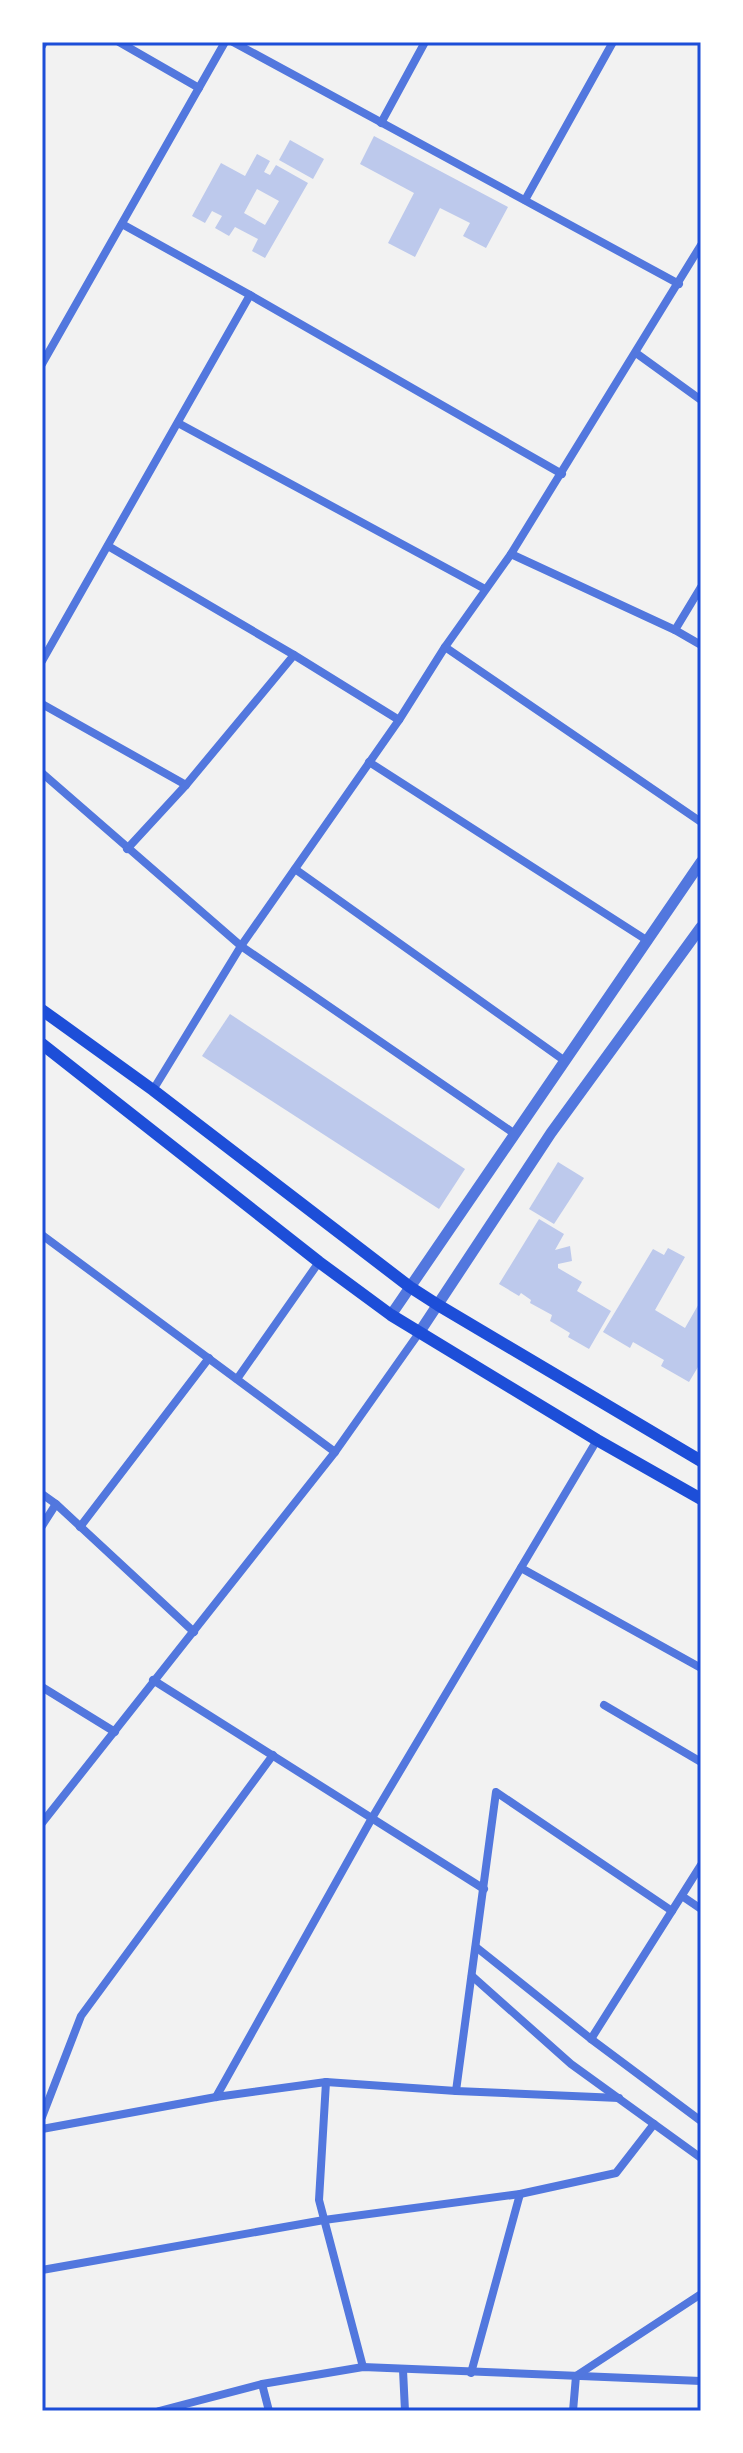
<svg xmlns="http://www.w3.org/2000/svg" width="743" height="2453" font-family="'Work Sans',sans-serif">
	<rect width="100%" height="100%" fill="#f2f2f2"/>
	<g fill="#bdc9ec" fill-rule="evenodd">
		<polygon points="374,136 508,207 486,248 463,236 470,223 440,208 415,257 388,243 414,193 360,164"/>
		<polygon points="290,140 324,159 313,179 279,160"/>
		<path d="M257,154L270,161L264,172L270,175L276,165L308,183L265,258L252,251L258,239L235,227L229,236L215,228L222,216L212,211L205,223L192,216L221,163L245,176ZM257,189L279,201L265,225L244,213Z"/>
		<polygon points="230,1014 465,1169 439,1209 202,1056"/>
		<polygon points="558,1162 584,1178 554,1224 529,1209"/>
		<polygon points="539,1219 564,1234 555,1250 570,1246 572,1261 558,1264 558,1268 582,1282 577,1291 611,1311 589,1349 568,1337 570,1333 550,1321 552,1315 530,1303 531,1300 521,1293 519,1296 499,1284"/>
		<polygon points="668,1248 685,1257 655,1310 685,1328 701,1300 701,1362 689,1382 661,1366 664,1360 633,1342 630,1348 603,1332 653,1249 664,1255"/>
	</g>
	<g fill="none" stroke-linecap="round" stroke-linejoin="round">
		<g stroke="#5277de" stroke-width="8">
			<polyline points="119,42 199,88"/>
			<polyline points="233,42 679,284"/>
			<polyline points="42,46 44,42"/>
			<polyline points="381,123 425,42"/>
			<polyline points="525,200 613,42"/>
			<polyline points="122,224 250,295 562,474"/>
			<polyline points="636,353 701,400"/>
			<polyline points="42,364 225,42"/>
			<polyline points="178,423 485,589"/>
			<polyline points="108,546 294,655 399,720"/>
			<polyline points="511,554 675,630 701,645"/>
			<polyline points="675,630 701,587"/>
			<polyline points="445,647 701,822"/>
			<polyline points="42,661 250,295"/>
			<polyline points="42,704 186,785"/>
			<polyline points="369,762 648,941"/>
			<polyline points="42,773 241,946 515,1134"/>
			<polyline points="127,849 186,785 294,655"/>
			<polyline points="295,869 565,1061"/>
			<polyline points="153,1090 241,946 399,720 445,647 511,554 701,245"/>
			<polyline points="42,1235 335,1452"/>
			<polyline points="237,1379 319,1262"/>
			<polyline points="42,1494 56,1504 194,1632"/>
			<polyline points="42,1526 56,1504"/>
			<polyline points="80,1527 209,1358"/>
			<polyline points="521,1568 701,1668"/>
			<polyline points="153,1680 484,1889"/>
			<polyline points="42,1687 115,1732"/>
			<polyline points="604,1705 701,1762"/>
			<polyline points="42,1823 335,1452 419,1333"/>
			<polyline points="682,1896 701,1909"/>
			<polyline points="476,1947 591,2039 701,2121"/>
			<polyline points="472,1976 571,2064 701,2158"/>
			<polyline points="591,2039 701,1865"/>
			<polyline points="326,2082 319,2200 363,2367"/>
			<polyline points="456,2091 496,1792 672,1911"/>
			<polyline points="216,2097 372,1818 597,1440"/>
			<polyline points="42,2117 81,2016 273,1755"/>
			<polyline points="42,2129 216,2097 326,2082 456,2091 619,2098"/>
			<polyline points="42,2270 324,2220 520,2194 616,2173 654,2124"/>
			<polyline points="403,2370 405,2411"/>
			<polyline points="471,2373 520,2194"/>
			<polyline points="262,2384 269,2411"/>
			<polyline points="159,2411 262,2384 363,2367 701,2381"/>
			<polyline points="573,2411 576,2376 701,2294"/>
		</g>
		<g stroke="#5277de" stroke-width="11">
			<polyline points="391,1315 701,862"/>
			<polyline points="419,1333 551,1133 701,927"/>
		</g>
		<g stroke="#1d4ed8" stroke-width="12">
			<polyline points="42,1010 153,1090 410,1287 438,1305 701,1461"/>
			<polyline points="42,1044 319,1262 391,1315 597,1440 701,1499"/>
		</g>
	</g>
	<rect width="743" height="2453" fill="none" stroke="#ffffff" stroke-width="88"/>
	<rect x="44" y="44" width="655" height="2365" fill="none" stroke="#1d4ed8" stroke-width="3"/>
</svg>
